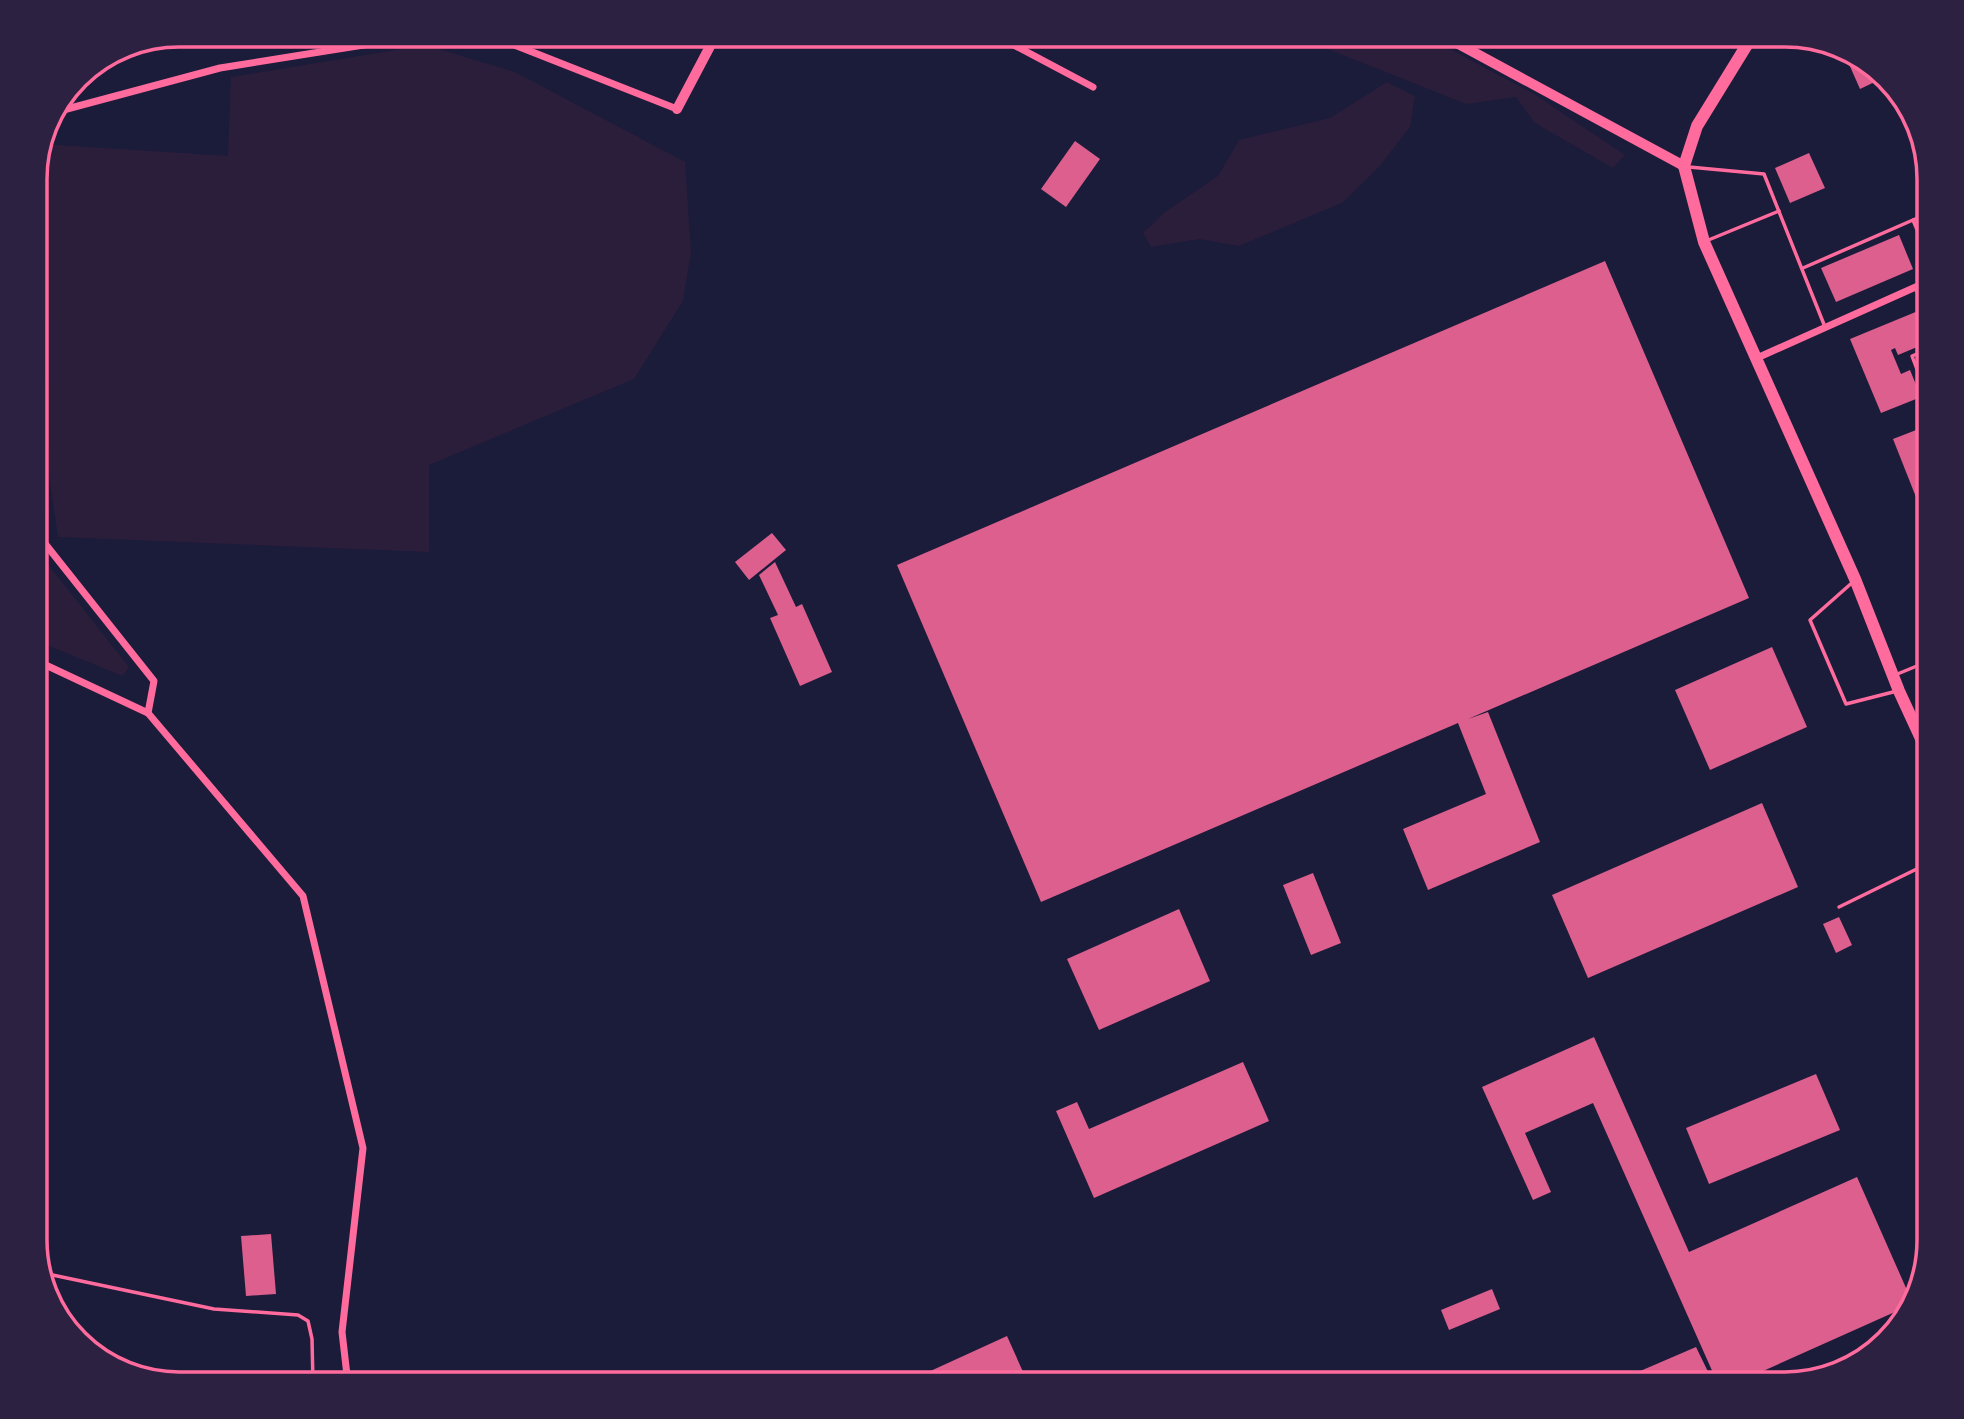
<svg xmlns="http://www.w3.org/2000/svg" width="1964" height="1419" font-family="Roboto,sans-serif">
	<rect width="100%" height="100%" fill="#1b1b3a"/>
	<g fill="#2a1e3b">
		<polygon points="1316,35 1424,35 1534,94 1625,155 1613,168 1535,123 1516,97 1466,104 1328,49"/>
		<polygon points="426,45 515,72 685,162 691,252 683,301 634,379 429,465 429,552 58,537 35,380 35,170 42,144 228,156 231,77"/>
		<polygon points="1387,82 1415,96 1410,127 1379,167 1342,203 1239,246 1199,239 1151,247 1143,233 1165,212 1218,176 1239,140 1330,118"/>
		<polygon points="35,548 129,667 122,676 35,640"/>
	</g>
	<g fill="#dd5f8e">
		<polygon points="1845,55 1872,65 1883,78 1860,89"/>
		<polygon points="1075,141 1100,159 1066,207 1041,189"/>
		<polygon points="1809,153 1825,188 1790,203 1775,168"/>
		<polygon points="1899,235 1913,269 1836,302 1821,268"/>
		<polygon points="1605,261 1749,598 1468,719 1488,712 1540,842 1428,890 1403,829 1486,794 1458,723 1041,902 897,565"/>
		<polygon points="1918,311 1929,342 1898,355 1895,348 1891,350 1901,374 1910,370 1921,397 1881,413 1850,339"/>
		<polygon points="1929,425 1929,530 1893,439"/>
		<polygon points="772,533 786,550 749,580 735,562"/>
		<polygon points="775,562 796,607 802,604 832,672 800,686 770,618 778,615 759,575"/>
		<polygon points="1772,647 1807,727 1710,770 1675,690"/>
		<polygon points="1762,803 1798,887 1588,978 1552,895"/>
		<polygon points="1313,873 1341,943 1311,955 1283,885"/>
		<polygon points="1179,909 1210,981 1099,1030 1067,959"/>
		<polygon points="1839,917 1852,945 1836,953 1823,924"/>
		<polygon points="1594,1037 1689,1252 1857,1177 1910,1297 1906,1307 1734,1384 1718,1384 1593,1103 1525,1133 1551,1192 1533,1200 1482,1087"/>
		<polygon points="1243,1062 1269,1121 1094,1198 1056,1111 1077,1102 1089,1129"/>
		<polygon points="1816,1074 1840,1130 1709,1184 1686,1128"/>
		<polygon points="271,1234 276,1294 246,1296 241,1236"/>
		<polygon points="1492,1289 1500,1309 1449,1330 1441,1310"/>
		<polygon points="1007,1336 1028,1383 902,1384"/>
		<polygon points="1696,1347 1714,1384 1610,1384"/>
	</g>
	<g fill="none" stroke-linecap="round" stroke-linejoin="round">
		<g stroke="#ff6b9d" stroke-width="3.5">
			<polyline points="1771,35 1790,44 1795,38"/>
			<polyline points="1689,167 1764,174 1825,327"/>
			<polyline points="1913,220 1929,258"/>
			<polyline points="1706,241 1779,211"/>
			<polyline points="1803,268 1929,213"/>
			<polyline points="1916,289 1929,323"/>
			<polyline points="1929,349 1912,356 1929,401"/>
			<polyline points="1854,581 1810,620 1846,704 1897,691"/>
			<polyline points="1895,675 1929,661"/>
			<polyline points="1839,907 1929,863"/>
			<polyline points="43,1273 214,1309 298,1315 308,1321 312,1339 313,1384"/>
		</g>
		<g stroke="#ff6b9d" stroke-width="7">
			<polyline points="995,35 1093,87"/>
			<polyline points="52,113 220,68 420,36 507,42 677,109"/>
			<polyline points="1757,358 1929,281"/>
			<polyline points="35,531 154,681 148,713"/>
			<polyline points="35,660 148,713 303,896 363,1148 342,1332 348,1384"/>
		</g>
		<g stroke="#ff6b9d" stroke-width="10">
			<polyline points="1442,35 1684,166"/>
			<polyline points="677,109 716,35"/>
		</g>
		<polyline stroke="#ff6b9d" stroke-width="12" points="1753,35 1697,126 1684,166 1704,242 1855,579 1899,691 1929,756"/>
	</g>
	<path d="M0 0H1964V1419H0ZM179 47H1785A132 132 0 0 1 1917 179V1240A132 132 0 0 1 1785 1372H179A132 132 0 0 1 47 1240V179A132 132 0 0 1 179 47Z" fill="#2d2142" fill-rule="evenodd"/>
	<path fill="none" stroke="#ff6b9d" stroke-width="3.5" d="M179 47H1785A132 132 0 0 1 1917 179V1240A132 132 0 0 1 1785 1372H179A132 132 0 0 1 47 1240V179A132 132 0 0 1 179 47Z"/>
</svg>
